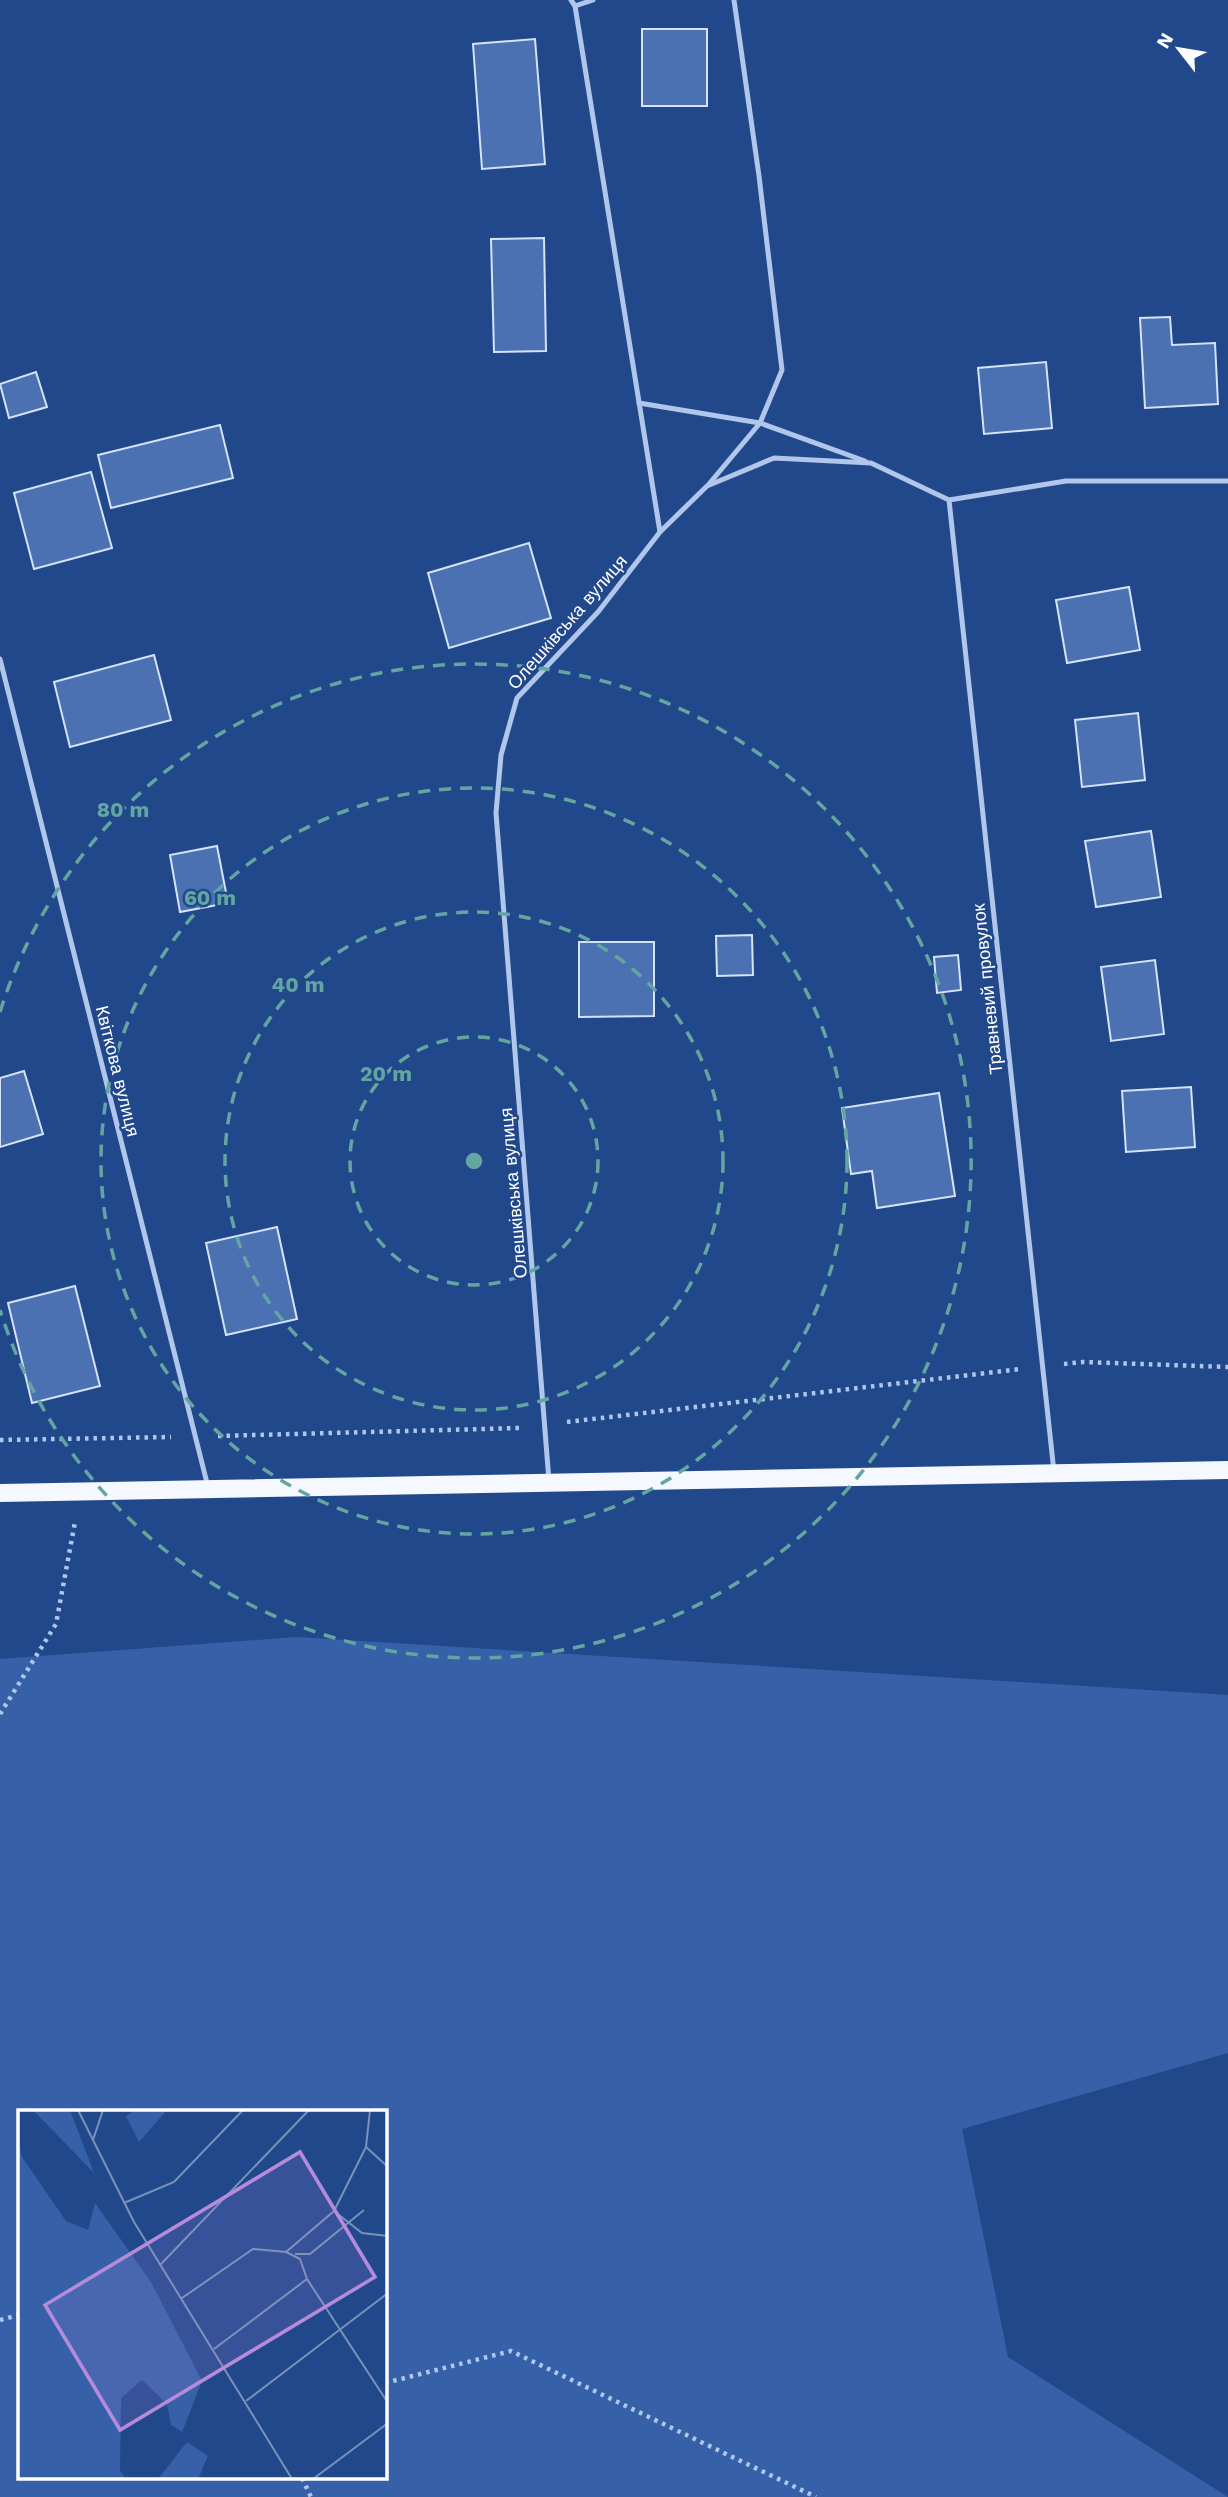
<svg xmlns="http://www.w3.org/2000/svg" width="1228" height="2497" font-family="'Work Sans',sans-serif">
	<rect width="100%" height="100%" fill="#22488c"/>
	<path fill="#3661a9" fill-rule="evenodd" d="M297,1637L1228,1695V2053L962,2129L1008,2357L1228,2497H0V1659ZM385,2112V2478H19V2112Z"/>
	<g fill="#4b71b3" stroke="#d5e2f8" stroke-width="2">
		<rect x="642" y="29" width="65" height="77"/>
		<polygon points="535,39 545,164 482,169 473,44"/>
		<polygon points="544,238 546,351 494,352 491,239"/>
		<polygon points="1170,317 1172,345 1215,343 1218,404 1145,408 1140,318"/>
		<polygon points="1046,362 1052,428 984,434 978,368"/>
		<polygon points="36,372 47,407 9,418 0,384"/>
		<polygon points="220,425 233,478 111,508 98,455"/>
		<polygon points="91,472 112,548 34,569 14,493"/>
		<polygon points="529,543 551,618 449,648 428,573"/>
		<polygon points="1129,587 1140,650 1067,663 1056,600"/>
		<polygon points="154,655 171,720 70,747 54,682"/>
		<polygon points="1138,713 1145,780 1082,787 1075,720"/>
		<polygon points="1151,831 1161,897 1096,907 1085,841"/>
		<polygon points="217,846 228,903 180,912 170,855"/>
		<polygon points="752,935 753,975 717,976 716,936"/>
		<polygon points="579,942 654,942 654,1016 579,1017"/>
		<polygon points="958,955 961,990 937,993 934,957"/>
		<polygon points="1155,960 1164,1034 1111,1041 1101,967"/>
		<polygon points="24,1071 43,1134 0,1147 0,1078"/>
		<polygon points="1191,1087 1195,1147 1126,1152 1122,1091"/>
		<polygon points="939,1093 955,1196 877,1208 872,1171 851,1174 842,1108"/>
		<polygon points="277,1227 297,1319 226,1335 206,1243"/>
		<polygon points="75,1286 100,1386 32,1403 8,1303"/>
	</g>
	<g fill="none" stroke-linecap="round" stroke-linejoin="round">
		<g stroke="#b0c6eb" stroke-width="4.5" stroke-dasharray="3.5 5" stroke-linecap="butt">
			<polyline points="1064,1364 1083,1362 1228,1367"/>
			<polyline points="567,1422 1021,1369"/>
			<polyline points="218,1436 520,1428"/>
			<polyline points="0,1440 171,1437"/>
			<polyline points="0,1714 56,1624 75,1522"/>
			<polyline points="0,2320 19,2315"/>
			<polyline points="385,2383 511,2351 816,2497"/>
			<polyline points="302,2478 311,2497"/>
		</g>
		<g stroke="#b0c6eb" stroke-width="5">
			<polyline points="575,6 593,0"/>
			<polyline points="639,403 760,423 865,461"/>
			<polyline points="709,484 760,423 782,370 759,176 734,0"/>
			<polyline points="949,500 1054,1472"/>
			<polyline points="660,532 707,486 774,458 871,463 949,500 1066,481 1228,481"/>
			<polyline points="0,659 208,1487"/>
			<polyline points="549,1481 496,813 501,755 517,698 598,612 660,532 575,6 571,0"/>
		</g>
		<polyline stroke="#f5f8fe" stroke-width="18" points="0,1493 1228,1470"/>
	</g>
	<g fill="none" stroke="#63a6a1" stroke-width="3.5" stroke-dasharray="12 9">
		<circle cx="474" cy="1161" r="124"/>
		<circle cx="474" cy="1161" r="249"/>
		<circle cx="474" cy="1161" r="373"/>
		<path d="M0 1012A497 497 0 1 1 0 1310"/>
	</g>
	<g text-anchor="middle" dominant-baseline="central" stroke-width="5" stroke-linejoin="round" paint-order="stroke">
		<g font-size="18" fill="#fff" stroke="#22488c">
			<text transform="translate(567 622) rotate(-49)">Олешківська вулиця</text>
			<text transform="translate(987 989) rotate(-96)">Травневий провулок</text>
			<text transform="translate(118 1071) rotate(76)">Квіткова вулиця</text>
			<text transform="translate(513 1193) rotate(-95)">Олешківська вулиця</text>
		</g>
	</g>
	<g transform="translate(18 2110)">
		<rect width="369" height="369" fill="#22488c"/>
		<path d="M15,0H52L76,63ZM118,0H149L121,32L108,6ZM0,27L4,47L48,111L70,120L77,93L133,172L184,271L164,322L153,315L149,294L124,270L103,288L102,361L108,369H0ZM169,332L190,346L180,369H140Z" fill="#3661a9"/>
		<path fill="none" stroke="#7a91ba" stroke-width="2" d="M60,0L116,112L274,369M75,30L85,0M348,37L370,57M106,93L156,72L225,0M316,101L344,123L370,126M268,142L282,149L289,169L370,293M277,144H292L346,100M143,154L291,0M164,188L235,139L268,142L316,101L348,37L352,0M196,239L289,169M228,291L370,183M295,369L370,313"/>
		<path fill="#b68bdc" fill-opacity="0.15" stroke="#b68bdc" stroke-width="3.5" d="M282,42L357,167L102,320L27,195Z"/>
		<rect width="369" height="369" fill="none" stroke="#fff" stroke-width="3.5"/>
	</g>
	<circle cx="474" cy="1161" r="10" fill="#63a6a1" stroke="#22488c" stroke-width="3.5"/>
	<g font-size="21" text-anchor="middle" font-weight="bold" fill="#63a6a1" stroke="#22488c" stroke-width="5" stroke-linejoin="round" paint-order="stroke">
		<text x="123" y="817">80 m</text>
		<text x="210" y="905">60 m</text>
		<text x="298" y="992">40 m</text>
		<text x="386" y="1081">20 m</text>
	</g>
	<g transform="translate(1179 49) rotate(301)" stroke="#22488c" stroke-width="5" paint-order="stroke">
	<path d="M0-5L12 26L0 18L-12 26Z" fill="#ffffff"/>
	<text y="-10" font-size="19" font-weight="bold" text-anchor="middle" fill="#ffffff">N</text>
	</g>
</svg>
